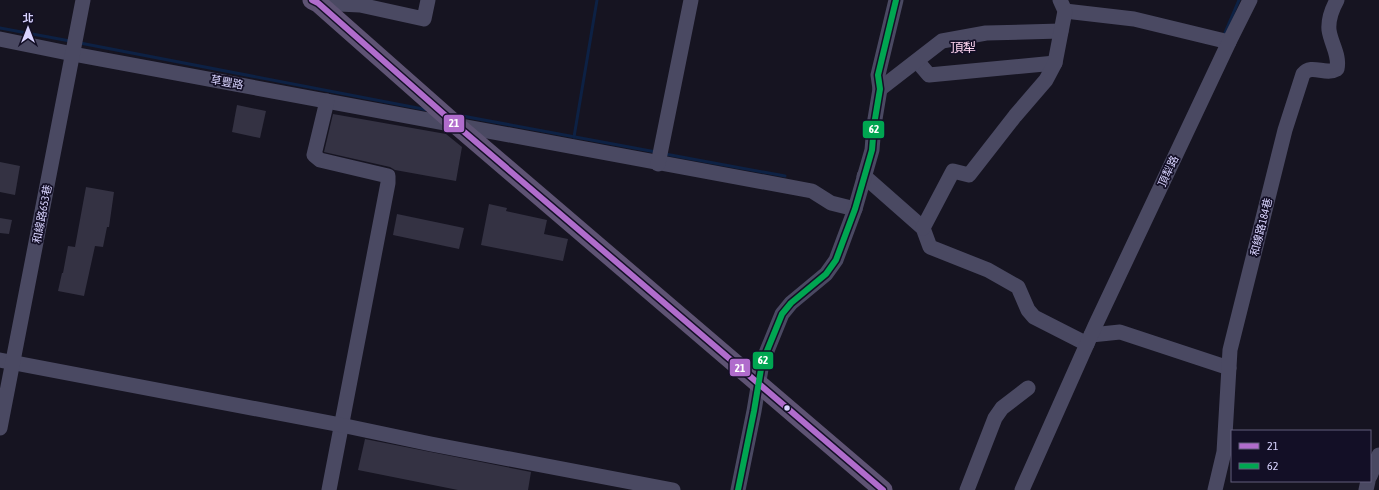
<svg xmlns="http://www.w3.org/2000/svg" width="1379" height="490" font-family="'Asap Condensed','Noto Sans TC',sans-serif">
	<rect width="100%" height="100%" fill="#161421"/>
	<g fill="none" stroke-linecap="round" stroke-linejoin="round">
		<g stroke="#0d2144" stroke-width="3">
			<polyline points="0,28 70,41"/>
			<polyline points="1224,35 1239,0"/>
			<polyline points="80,43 428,110"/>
			<polyline points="457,115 656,152"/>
			<polyline points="574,137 597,0"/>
			<polyline points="665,154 785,176"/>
		</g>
	</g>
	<g fill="#343243">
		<polygon points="237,105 266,111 260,138 232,132"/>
		<polygon points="333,114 446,134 462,147 456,181 395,170 390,167 324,152"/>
		<polygon points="0,162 20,166 15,195 0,192"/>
		<polygon points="86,187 114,192 109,227 107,227 103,247 95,246 84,296 58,291 62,273 63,273 68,246 75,247"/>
		<polygon points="489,204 507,208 506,211 547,220 544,234 568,239 563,261 481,245"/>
		<polygon points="397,214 464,228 459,249 393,235"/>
		<polygon points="0,218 12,220 9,234 0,233"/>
		<polygon points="365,439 531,472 528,490 458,490 358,470"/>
	</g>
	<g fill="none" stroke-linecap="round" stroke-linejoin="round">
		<g stroke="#4a4962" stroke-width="15">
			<polyline points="318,3 360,5 424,19 428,0"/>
			<polyline points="1065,11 1134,19 1229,42"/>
			<polyline points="0,39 73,54 812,191 831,203 855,209"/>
			<polyline points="917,61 929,75 1055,63"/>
			<polyline points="880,89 942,41 986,33 1061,31"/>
			<polyline points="327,101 314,155 320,160 388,176 388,183 329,490"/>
			<polyline points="658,164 691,0"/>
			<polyline points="864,176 923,228 930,247 988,270 1018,287 1028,310 1034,317 1087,344"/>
			<polyline points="923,228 953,171 969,175 1015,116 1046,80 1055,63 1065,11 1060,0"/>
			<polyline points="1091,335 1120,332 1229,368"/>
			<polyline points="0,360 341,425 431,444 673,490"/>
			<polyline points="0,428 83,0"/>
			<polyline points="1370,476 1379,455"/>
			<polyline points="738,490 754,411 762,363 782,314 791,303 826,274 836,260 855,209 872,150 874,125 880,89 878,75 896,0"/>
			<polyline points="967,490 995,418 1002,408 1028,388"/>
			<polyline points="1022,490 1095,326 1229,42 1250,0"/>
			<path d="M1215,490L1224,452L1230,350L1285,130L1303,74C1312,63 1325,76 1337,69C1340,55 1331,44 1329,30C1328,19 1332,9 1337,0"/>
			<polyline points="1366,490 1368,481"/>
		</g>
		<polyline stroke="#5e5373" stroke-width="19" points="312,0 318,3 455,124 883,490"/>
		<defs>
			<polyline id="bus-1" points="312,0 318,3 455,124 883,490"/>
			<polyline id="bus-2" points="738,490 754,411 762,363 782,314 791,303 826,274 836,260 855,209 872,150 874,125 880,89 878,75 896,0"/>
		</defs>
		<use href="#bus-1" stroke="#130f26" stroke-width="9"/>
		<use href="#bus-2" stroke="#130f26" stroke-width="9"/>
		<use href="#bus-1" stroke="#b06ccc" stroke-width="6"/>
		<use href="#bus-2" stroke="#00a651" stroke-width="6"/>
	</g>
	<circle fill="#d9d4ff" stroke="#130f26" stroke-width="1.5" cx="787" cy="408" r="3.5"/>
	<g text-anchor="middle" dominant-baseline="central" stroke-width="3.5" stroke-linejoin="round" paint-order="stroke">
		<g font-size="11" fill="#d9d4ff" stroke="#130f26">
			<text transform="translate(227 82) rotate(10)">草豐路</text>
			<text transform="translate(1168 171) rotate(-65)">頂犁路</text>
			<text transform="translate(42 214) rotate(-79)">和線路653巷</text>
			<text transform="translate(1261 227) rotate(-76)">和線路184巷</text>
		</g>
		<g font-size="13" fill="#ffd6f0" stroke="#130f26">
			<text x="963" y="47">頂犁</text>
		</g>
	</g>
	<g stroke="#130f26" stroke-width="1.5">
		<rect x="443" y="114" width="22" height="19" rx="4" fill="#b06ccc"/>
		<rect x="862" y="120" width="23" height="19" rx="4" fill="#00a651"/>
		<rect x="752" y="351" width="22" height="19" rx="4" fill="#00a651"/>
		<rect x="729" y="358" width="22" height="19" rx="4" fill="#b06ccc"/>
	</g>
	<g font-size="11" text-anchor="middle" font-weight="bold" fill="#fff">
		<text x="454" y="127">21</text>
		<text x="874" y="133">62</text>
		<text x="763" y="364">62</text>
		<text x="740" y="372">21</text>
	</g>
	<rect x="1231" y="430" width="140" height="52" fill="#130f26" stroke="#625e7d"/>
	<rect x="1239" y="443" width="20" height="6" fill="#b06ccc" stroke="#625e7d"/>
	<text x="1267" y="450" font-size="12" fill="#d9d4ff">21</text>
	<rect x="1239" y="463" width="20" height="6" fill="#00a651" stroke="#625e7d"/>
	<text x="1267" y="470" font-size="12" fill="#d9d4ff">62</text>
	<g transform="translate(28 28)" stroke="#130f26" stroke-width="3" paint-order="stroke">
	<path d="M0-3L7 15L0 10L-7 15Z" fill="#d9d4ff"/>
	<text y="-6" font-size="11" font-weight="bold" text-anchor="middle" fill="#d9d4ff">北</text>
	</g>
</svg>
